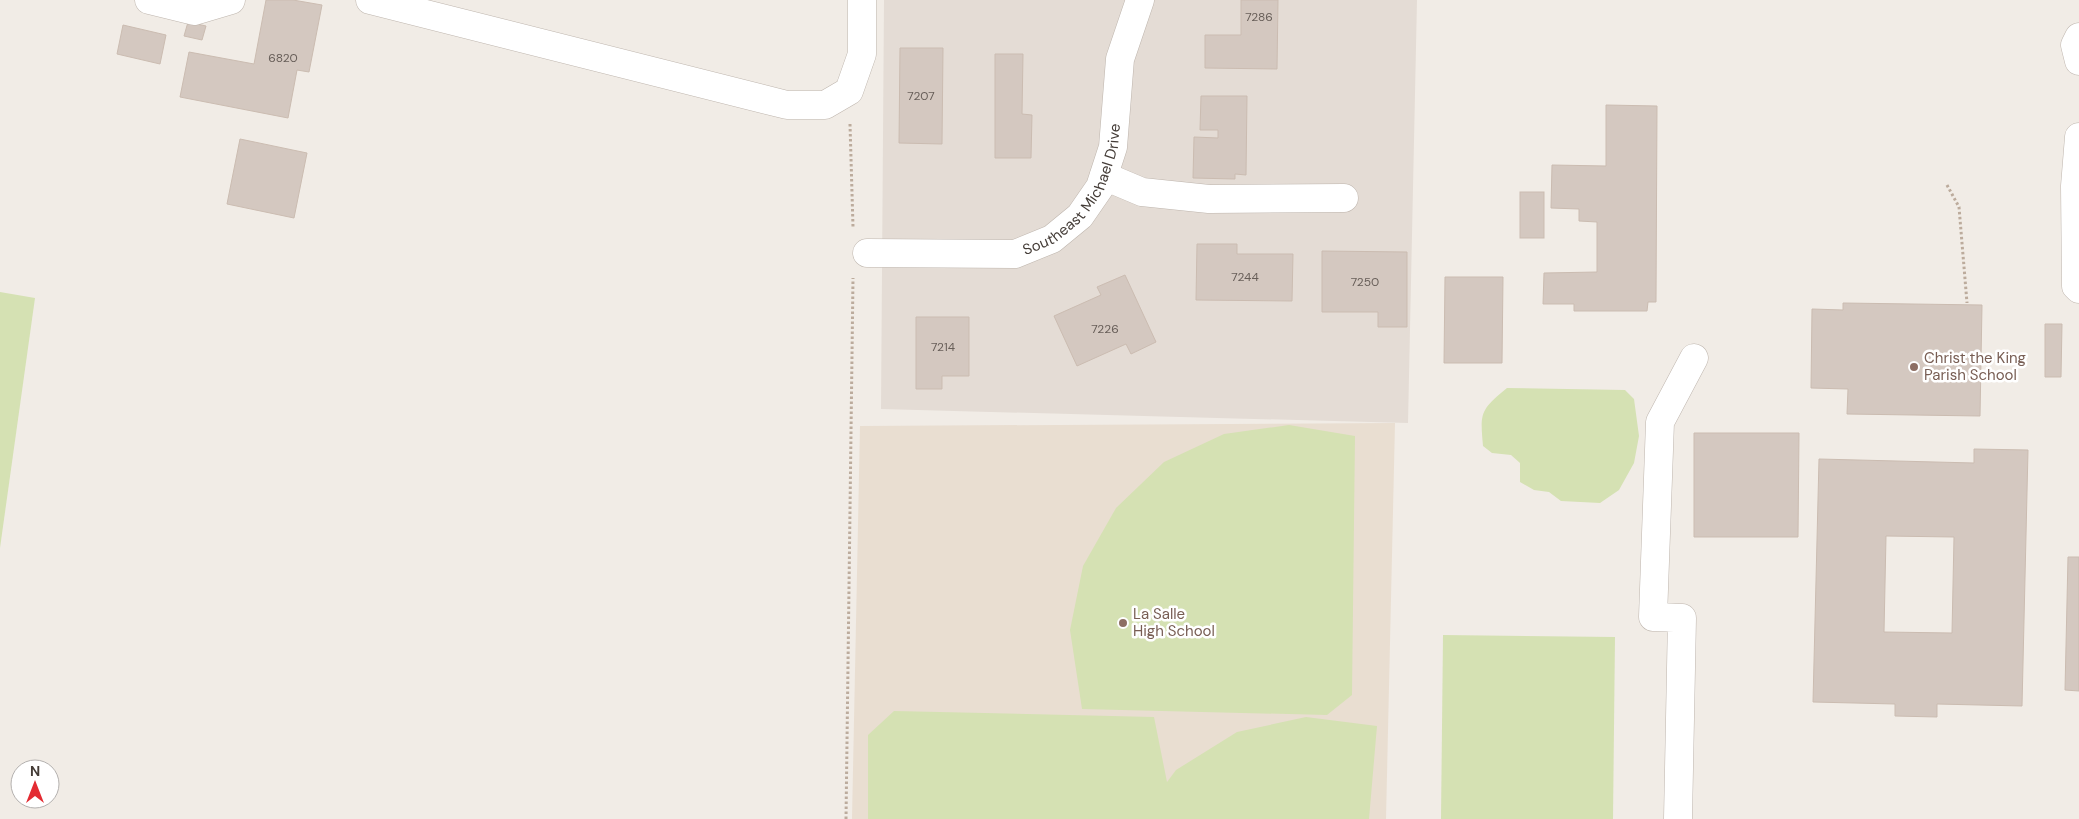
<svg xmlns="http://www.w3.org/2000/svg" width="2079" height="819" font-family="'DM Sans',sans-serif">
	<rect width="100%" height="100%" fill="#f1ece6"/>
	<polygon fill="#e4dcd5" points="884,0 1417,0 1408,423 881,409"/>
	<polygon fill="#e9ded1" points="1395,423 1386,819 852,819 860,426"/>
	<g fill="#d5e1b3">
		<polygon points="0,292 35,298 0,548"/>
		<path d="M1507,388L1625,390L1634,399L1639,436L1634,463L1619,490L1600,503L1561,501L1549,492L1534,490L1520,482V463L1511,455L1492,453L1483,446C1480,413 1480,410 1507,388Z"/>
		<polygon points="1289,425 1355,436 1352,695 1327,715 1082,709 1070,630 1083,566 1116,508 1164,462 1224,434"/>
		<polygon points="1443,635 1615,637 1613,819 1441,819"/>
		<polygon points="894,711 1154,717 1167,782 1176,770 1237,732 1306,717 1377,726 1369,819 868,819 868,735"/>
	</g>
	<g fill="#d4c8c0" stroke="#cbbcb1" fill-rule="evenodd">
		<polygon points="266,0 293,0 322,5 309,72 297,70 288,118 180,97 189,52 254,64"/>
		<polygon points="1241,0 1278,0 1277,69 1205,68 1205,35 1241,35"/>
		<polygon points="188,22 206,26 202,40 184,36"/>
		<polygon points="123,25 166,35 160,64 117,54"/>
		<polygon points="900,48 943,48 942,144 899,143"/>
		<polygon points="995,54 1023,54 1022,114 1032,115 1031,158 995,158"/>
		<polygon points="1201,96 1247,96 1246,175 1235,174 1235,179 1193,178 1194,137 1218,138 1218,130 1200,130"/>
		<polygon points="1606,105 1657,106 1656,302 1648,302 1647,311 1574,311 1574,304 1543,304 1544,273 1597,272 1597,222 1579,221 1579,209 1551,208 1552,165 1606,166"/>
		<polygon points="240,139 307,153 294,218 227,204"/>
		<rect x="1520" y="192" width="24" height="46"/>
		<polygon points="1197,244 1237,244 1237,254 1293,254 1292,301 1196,300"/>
		<polygon points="1322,251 1407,252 1407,327 1378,327 1378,312 1322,312"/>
		<polygon points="1125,275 1156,342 1131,354 1126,344 1077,366 1054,316 1101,295 1097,287"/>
		<polygon points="1445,277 1503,277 1502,363 1444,363"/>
		<polygon points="1843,303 1982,305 1980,416 1847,414 1848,389 1811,388 1812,309 1843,310"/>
		<polygon points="916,317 969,317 969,376 942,376 942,389 916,389"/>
		<polygon points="2045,324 2062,324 2061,377 2045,377"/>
		<polygon points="1694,433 1799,433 1798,537 1694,537"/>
		<path d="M1974,449L2028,450L2022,706L1937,704V717L1895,716V704L1813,702L1819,459L1974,463ZM1886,536L1954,537L1952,633L1884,632Z"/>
		<polygon points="2068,557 2079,557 2079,691 2065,690"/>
	</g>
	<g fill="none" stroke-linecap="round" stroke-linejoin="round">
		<defs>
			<g id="minor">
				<polyline points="149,0 194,11 231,0"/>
				<polyline points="370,0 787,105 825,105 849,91 862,54 862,0"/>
				<polyline points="2079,37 2075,45 2079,61"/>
				<polyline points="2079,137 2075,186 2076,286 2079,289"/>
				<polyline points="1104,176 1142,192 1209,199 1344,198"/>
				<path id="s1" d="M867,253L1015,254L1052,239L1080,216L1100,187L1113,147L1120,59L1140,0"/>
				<polyline points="1678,819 1682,618 1653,617 1660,422 1694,358"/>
			</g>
		</defs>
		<use href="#minor" stroke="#beb5ad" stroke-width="29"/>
		<g stroke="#bcab9c" stroke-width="3" stroke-dasharray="2.5 2.5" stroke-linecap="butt">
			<polyline points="850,124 853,227"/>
			<polyline points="1947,185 1959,207 1967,303"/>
			<polyline points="846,819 853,278"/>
		</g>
		<use href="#minor" stroke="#fff" stroke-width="28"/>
	</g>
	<g fill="#8d6e63" stroke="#fff" stroke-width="2">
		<circle cx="1914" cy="367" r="5"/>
		<circle cx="1123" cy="623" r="5"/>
	</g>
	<g text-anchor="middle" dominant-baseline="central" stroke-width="5" stroke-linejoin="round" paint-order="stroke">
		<g font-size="12" fill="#675e58">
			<text x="1259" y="17">7286</text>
			<text x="283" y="58">6820</text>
			<text x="921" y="96">7207</text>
			<text x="1245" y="277">7244</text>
			<text x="1365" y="282">7250</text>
			<text x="1105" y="329">7226</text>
			<text x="943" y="347">7214</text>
		</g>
		<g font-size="15" fill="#433b36" stroke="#fff">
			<text stroke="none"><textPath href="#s1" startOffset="241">Southeast Michael Drive</textPath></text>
		</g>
		<g font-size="15" fill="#785e54" stroke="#fff" text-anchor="start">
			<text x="1924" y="358">Christ the King<tspan x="1924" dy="17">Parish School</tspan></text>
			<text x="1133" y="614">La Salle<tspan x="1133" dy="17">High School</tspan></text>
		</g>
	</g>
	<g transform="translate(35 784)"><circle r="24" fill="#ffffff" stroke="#b4b1af"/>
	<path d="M0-4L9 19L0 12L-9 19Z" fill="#e32b32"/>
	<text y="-8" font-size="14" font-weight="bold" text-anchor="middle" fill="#433b36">N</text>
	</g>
</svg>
